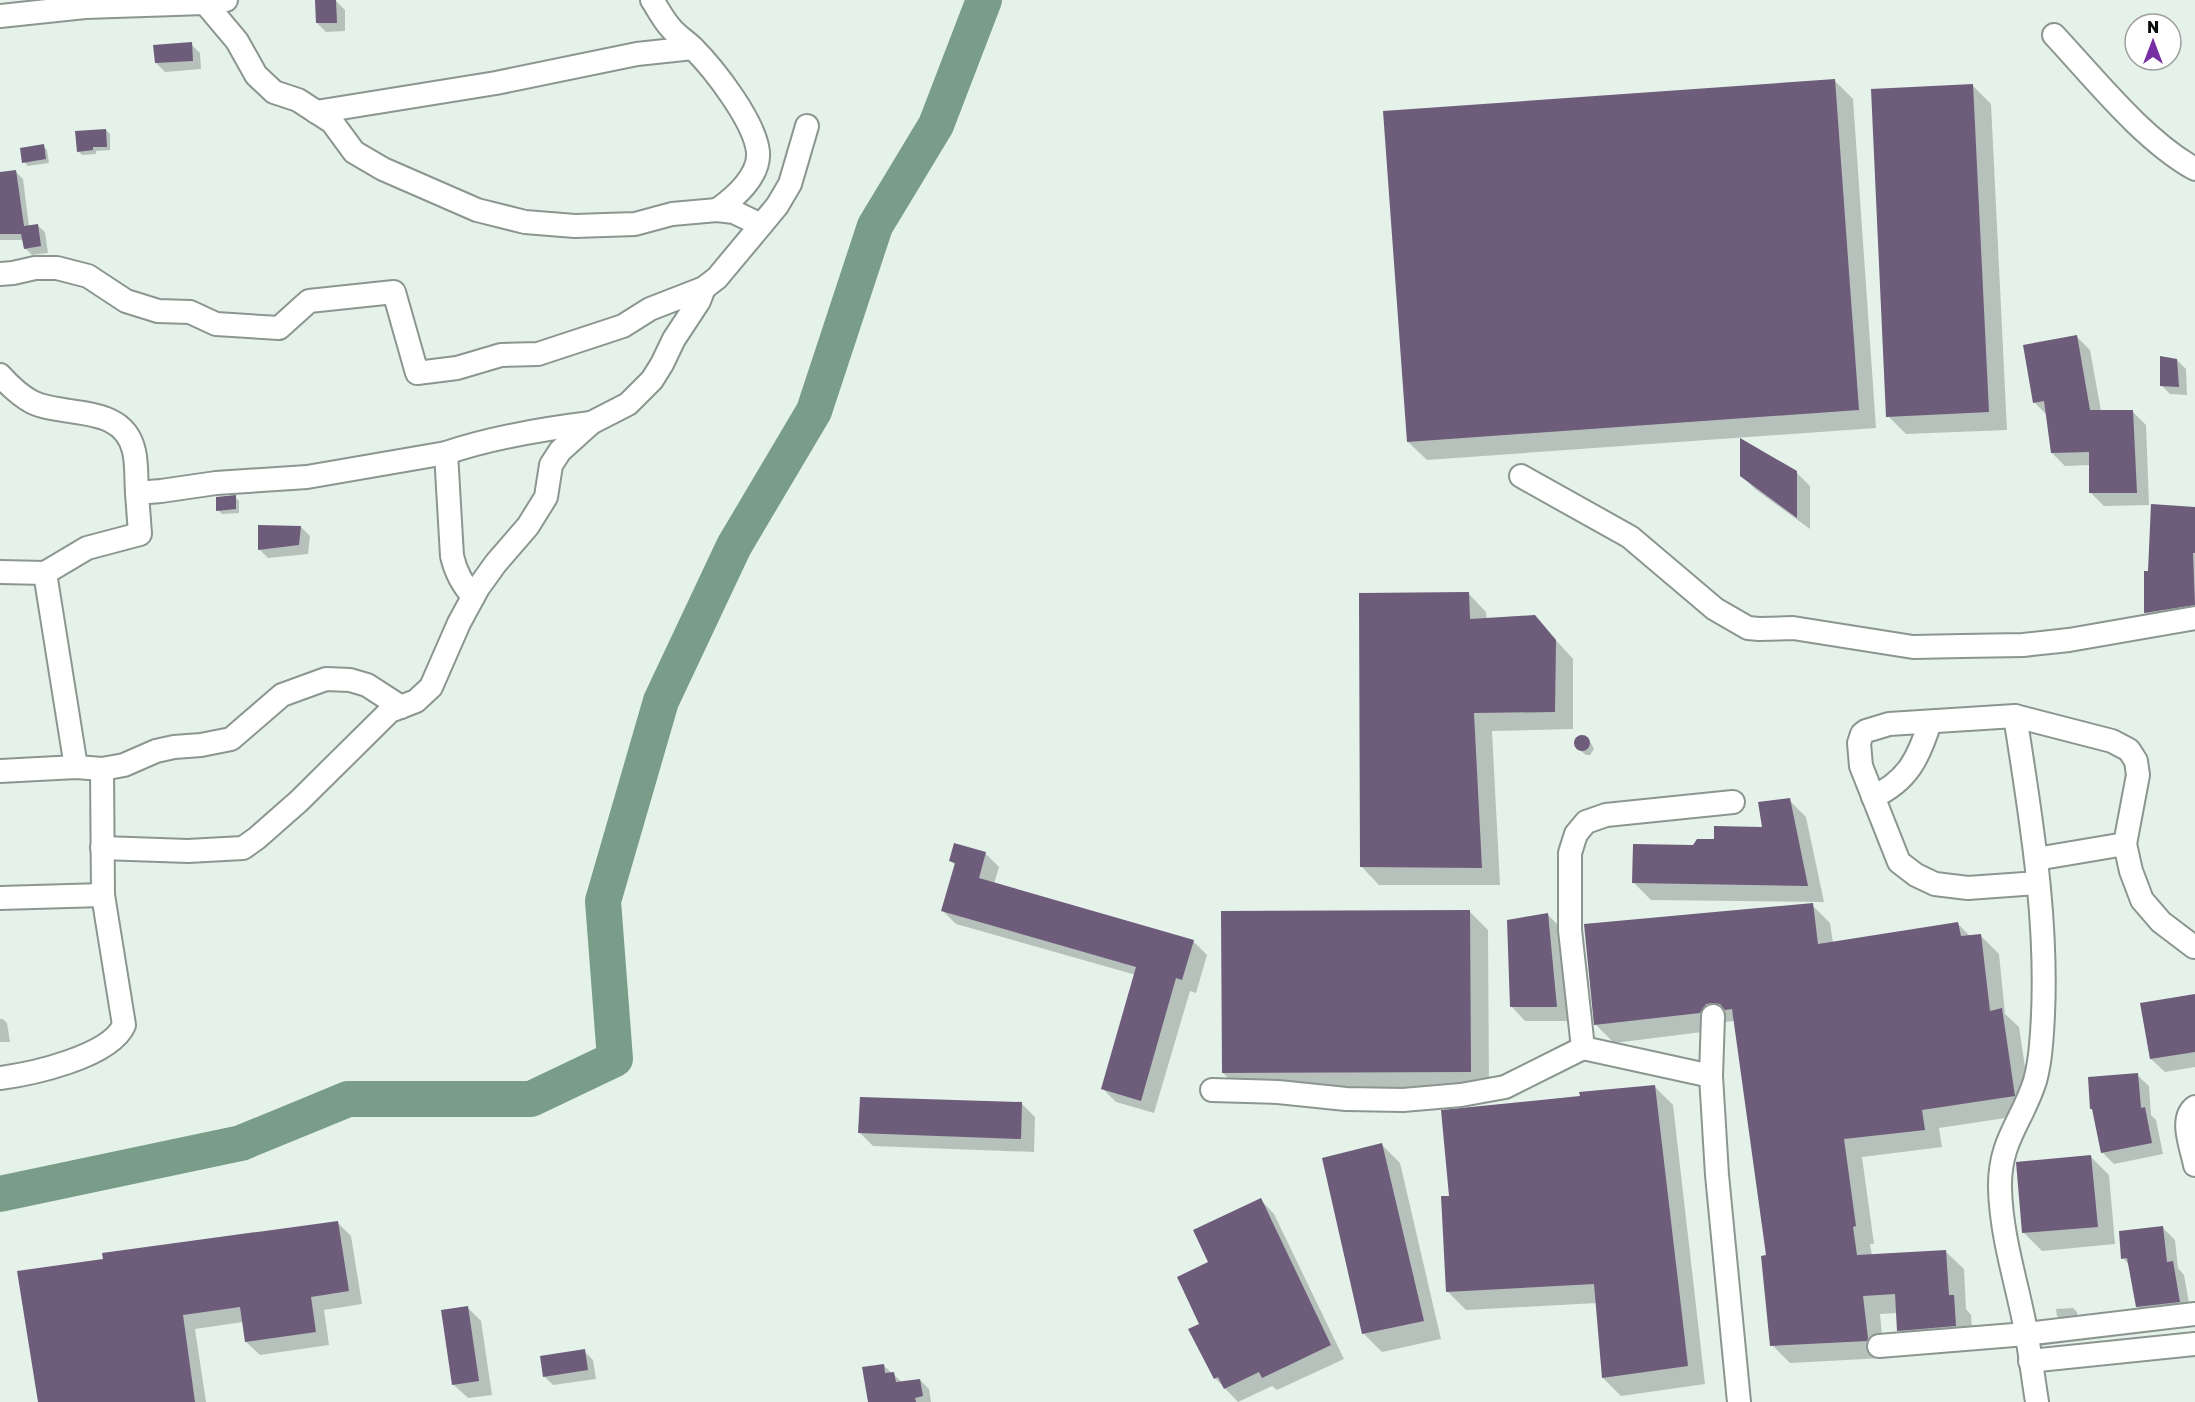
<svg xmlns="http://www.w3.org/2000/svg" width="2195" height="1402" font-family="'Golos Text',sans-serif">
	<rect width="100%" height="100%" fill="#e5f2ea"/>
	<g fill="#0003">
		<polygon points="336,1 345,10 345,31 326,32 317,23"/>
		<polygon points="191,44 200,53 201,69 165,72 156,63"/>
		<polygon points="1834,80 1853,99 1876,428 1427,460 1408,442"/>
		<polygon points="1973,86 1991,104 2007,430 1906,434 1888,416"/>
		<polygon points="106,130 110,134 110,150 96,151 96,154 82,155 78,151"/>
		<polygon points="43,146 47,150 49,163 28,166 24,162"/>
		<polygon points="16,172 23,179 29,226 37,225 45,232 48,253 32,255 25,248 24,240 0,240 0,174"/>
		<polygon points="2077,337 2090,350 2101,411 2133,412 2146,425 2149,505 2104,506 2091,493 2091,465 2065,466 2052,453 2047,415 2034,402"/>
		<polygon points="2177,360 2186,369 2187,395 2170,394 2161,385"/>
		<polygon points="1796,472 1810,486 1810,529 1755,489 1741,475"/>
		<polygon points="235,497 239,501 239,513 222,514 218,510"/>
		<polygon points="2195,508 2195,618 2158,625 2146,613 2149,573"/>
		<polygon points="301,527 310,536 308,554 268,558 259,549"/>
		<polygon points="1468,593 1486,612 1487,620 1535,617 1573,659 1573,729 1492,731 1500,885 1379,885 1361,866"/>
		<polygon points="1582,737 1591,743 1594,749 1590,755 1586,755 1577,748 1576,741"/>
		<polygon points="1789,800 1806,817 1824,902 1651,900 1634,883 1715,840 1764,829"/>
		<polygon points="985,853 999,867 994,884 1193,941 1207,955 1196,993 1190,991 1154,1113 1116,1102 1103,1089 1136,975 956,924 943,911 956,866 951,861"/>
		<polygon points="1812,905 1830,923 1833,943 1957,923 1971,937 1981,936 1999,954 2005,1014 2019,1027 2032,1114 1939,1128 1942,1147 1862,1157 1874,1244 1870,1244 1872,1256 1945,1251 1964,1269 1966,1309 1971,1315 1973,1344 1917,1348 1899,1330 1897,1313 1880,1314 1884,1358 1790,1363 1772,1345 1768,1257 1735,1021 1724,1022 1718,1030 1614,1043 1596,1025"/>
		<polygon points="1470,912 1488,930 1489,1090 1241,1091 1223,1073"/>
		<polygon points="1547,914 1561,928 1570,1021 1525,1021 1512,1007"/>
		<polygon points="2195,995 2195,1067 2165,1072 2151,1059"/>
		<polygon points="0,1019 3,1019 7,1023 10,1042 0,1042"/>
		<polygon points="2137,1075 2149,1086 2151,1115 2156,1120 2163,1154 2114,1164 2102,1152"/>
		<polygon points="1654,1086 1673,1105 1705,1384 1621,1396 1603,1378 1597,1303 1466,1310 1448,1292 1451,1197 1581,1098"/>
		<polygon points="1022,1104 1035,1117 1034,1152 873,1146 860,1133"/>
		<polygon points="1382,1145 1400,1163 1441,1339 1382,1352 1364,1334 1324,1159"/>
		<polygon points="2091,1157 2109,1175 2115,1244 2042,1251 2023,1232"/>
		<polygon points="1261,1200 1274,1214 1344,1359 1277,1390 1272,1386 1238,1402 1215,1378 1201,1325 1210,1263"/>
		<polygon points="337,1222 351,1236 362,1304 324,1310 329,1345 260,1355 246,1342 243,1322 195,1329 206,1402 39,1402 104,1260"/>
		<polygon points="2163,1228 2175,1240 2178,1268 2184,1275 2191,1314 2149,1318 2137,1307 2130,1266 2123,1258"/>
		<polygon points="467,1307 481,1321 492,1395 468,1398 454,1385"/>
		<polygon points="2073,1308 2077,1312 2078,1318 2061,1320 2057,1316 2056,1309"/>
		<polygon points="584,1351 593,1360 596,1379 553,1385 544,1376"/>
		<polygon points="883,1365 903,1383 920,1380 929,1389 931,1402 869,1402"/>
	</g>
	<g fill="none" stroke-linecap="round" stroke-linejoin="round">
		<polyline stroke="#799d88" stroke-width="36" points="0,1194 241,1143 348,1099 531,1099 615,1059 603,901 661,701 734,546 814,411 875,226 936,125 984,0"/>
	</g>
	<g fill="#6d5c7a">
		<polygon points="315,0 336,0 337,23 316,23"/>
		<polygon points="192,42 193,61 155,63 153,45"/>
		<polygon points="1835,79 1859,410 1407,442 1383,111"/>
		<polygon points="1973,84 1989,412 1886,417 1871,89"/>
		<polygon points="106,129 107,147 93,147 93,150 77,152 75,131"/>
		<polygon points="44,144 46,159 22,163 20,148"/>
		<polygon points="16,170 24,226 38,224 41,246 24,249 21,234 0,234 0,172"/>
		<polygon points="2077,335 2090,410 2133,410 2137,493 2089,493 2089,452 2051,453 2044,401 2033,403 2023,345"/>
		<polygon points="2160,356 2177,359 2179,387 2160,386"/>
		<polygon points="1740,438 1797,471 1797,518 1740,476"/>
		<polygon points="236,495 236,509 216,511 216,497"/>
		<polygon points="2151,504 2195,507 2195,553 2193,553 2195,605 2144,613 2144,571 2148,571"/>
		<polygon points="258,525 301,526 299,545 258,550"/>
		<polygon points="1469,592 1470,619 1535,615 1556,640 1555,712 1474,713 1482,868 1360,867 1359,593"/>
		<circle cx="1582" cy="743" r="8"/>
		<polygon points="1790,798 1808,886 1632,883 1633,844 1693,845 1697,839 1714,839 1714,826 1762,827 1758,802"/>
		<polygon points="954,843 986,852 979,878 1194,940 1182,980 1176,978 1141,1101 1101,1089 1136,967 941,911 955,863 949,861"/>
		<polygon points="1813,903 1818,944 1958,922 1961,936 1981,934 1990,1011 2002,1008 2015,1096 1922,1110 1925,1130 1844,1139 1856,1226 1853,1227 1857,1255 1946,1250 1949,1295 1954,1295 1956,1326 1897,1331 1895,1294 1863,1296 1868,1338 1867,1341 1770,1346 1761,1256 1766,1255 1732,1009 1725,1010 1720,1004 1713,1003 1706,1004 1700,1013 1594,1025 1584,924"/>
		<polygon points="1470,910 1471,1072 1222,1073 1221,911"/>
		<polygon points="1548,913 1557,1007 1510,1007 1507,920"/>
		<polygon points="2195,994 2195,1052 2150,1059 2140,1003"/>
		<polygon points="2138,1073 2141,1108 2145,1107 2152,1143 2101,1153 2092,1109 2090,1109 2088,1077"/>
		<polygon points="1655,1085 1688,1366 1602,1378 1594,1284 1446,1292 1441,1196 1449,1196 1441,1110 1580,1096 1579,1092"/>
		<polygon points="860,1097 1022,1102 1021,1139 858,1133"/>
		<polygon points="1382,1143 1424,1321 1362,1334 1322,1158"/>
		<polygon points="2091,1155 2098,1227 2022,1233 2016,1162"/>
		<polygon points="1261,1198 1331,1345 1262,1378 1259,1372 1224,1389 1218,1377 1214,1379 1188,1329 1199,1324 1177,1277 1208,1262 1193,1230"/>
		<polygon points="338,1221 349,1291 311,1297 316,1332 245,1342 240,1307 183,1315 195,1402 38,1402 17,1271 103,1259 102,1253"/>
		<polygon points="2163,1226 2167,1262 2173,1261 2180,1302 2136,1307 2127,1258 2121,1259 2119,1231"/>
		<polygon points="468,1306 479,1381 452,1385 441,1310"/>
		<polygon points="585,1349 588,1370 543,1377 540,1356"/>
		<polygon points="884,1364 885,1373 894,1372 896,1382 920,1379 923,1396 915,1398 916,1402 868,1402 862,1367"/>
	</g>
	<g fill="none" stroke-linecap="round" stroke-linejoin="round">
		<defs>
			<g id="minor">
				<path d="M652,0C658,9 663,19 670,27C676,35 686,41 693,48C715,70 755,122 758,152C760,176 734,198 717,210"/>
				<polyline points="205,3 237,41 256,75 274,92 298,100 332,122 354,152 383,169 477,210 525,222 575,226 635,224 672,214 717,210 734,212 761,225"/>
				<polyline points="0,16 85,7 205,3 226,0"/>
				<path d="M2054,35C2095,79 2143,140 2195,169"/>
				<polyline points="316,112 496,83 637,54 693,48"/>
				<polyline points="0,274 13,273 35,268 57,268 88,276 126,301 158,311 190,312 216,324 279,328 309,301 394,292 417,373 457,368 501,355 538,354 623,326 650,309 704,288 717,278 777,206 790,184 807,126"/>
				<path d="M0,375C9,385 19,395 32,402C65,418 123,403 134,451C137,464 136,479 137,493"/>
				<path d="M446,453L452,556C456,573 462,583 473,597"/>
				<polyline points="1521,476 1630,537 1715,609 1748,628 1759,629 1793,628 1913,647 1962,646 2023,645 2069,640 2195,618"/>
				<path d="M0,572L45,573L87,548L140,534L137,493L161,491L216,483L307,477L446,453C493,437 542,429 591,423"/>
				<polyline points="45,573 76,767"/>
				<path d="M2015,716C2032,824 2051,935 2041,1045C2040,1057 2038,1070 2035,1081C2022,1122 1999,1141 2000,1188C2001,1235 2016,1280 2025,1326C2030,1351 2033,1377 2037,1402"/>
				<polyline points="0,771 76,767 102,769 124,765 156,751 174,747 201,745 231,739 282,695 326,679 350,680 367,685 401,707"/>
				<path d="M1873,797C1908,781 1919,757 1930,722"/>
				<polyline points="102,848 188,851 243,848 257,838 299,801 390,711 416,701 431,687 459,623 478,588 496,563 528,526 546,497 551,465 560,451 591,423 628,404 652,380 662,364 674,339 699,301 704,288"/>
				<polyline points="2036,859 2125,844"/>
				<polyline points="2038,883 1968,888 1935,884 1916,875 1899,862 1861,766 1859,743 1862,734 1866,731 1889,724 2015,716 2112,741 2129,750 2136,761 2138,775 2125,844 2131,871 2142,900 2161,922 2194,947"/>
				<polyline points="0,898 103,895"/>
				<polyline points="1713,1016 1711,1076 1717,1175 1739,1402"/>
				<polyline points="1583,1048 1570,930 1570,853 1576,834 1586,822 1606,815 1733,802"/>
				<path d="M0,1078C31,1074 110,1057 124,1025L103,895L102,769"/>
				<polyline points="1212,1090 1278,1092 1346,1099 1403,1100 1461,1095 1505,1087 1583,1048 1711,1076"/>
				<path d="M2195,1107C2179,1119 2192,1148 2195,1165"/>
				<polyline points="1879,1346 2026,1334 2195,1314"/>
				<polyline points="2030,1361 2195,1344"/>
			</g>
		</defs>
		<use href="#minor" stroke="#8a968f" stroke-width="26"/>
		<use href="#minor" stroke="#fff" stroke-width="22"/>
	</g>
	<g transform="translate(2153 42)"><circle r="28" fill="#ffffff" stroke="#9d9e9d" stroke-width="1.5"/>
	<path d="M0-4.5L10 22L0 15L-10 22Z" fill="#762ea2"/>
	<text y="-9" font-size="16" font-weight="bold" text-anchor="middle" fill="#090d0b">N</text>
	</g>
</svg>
